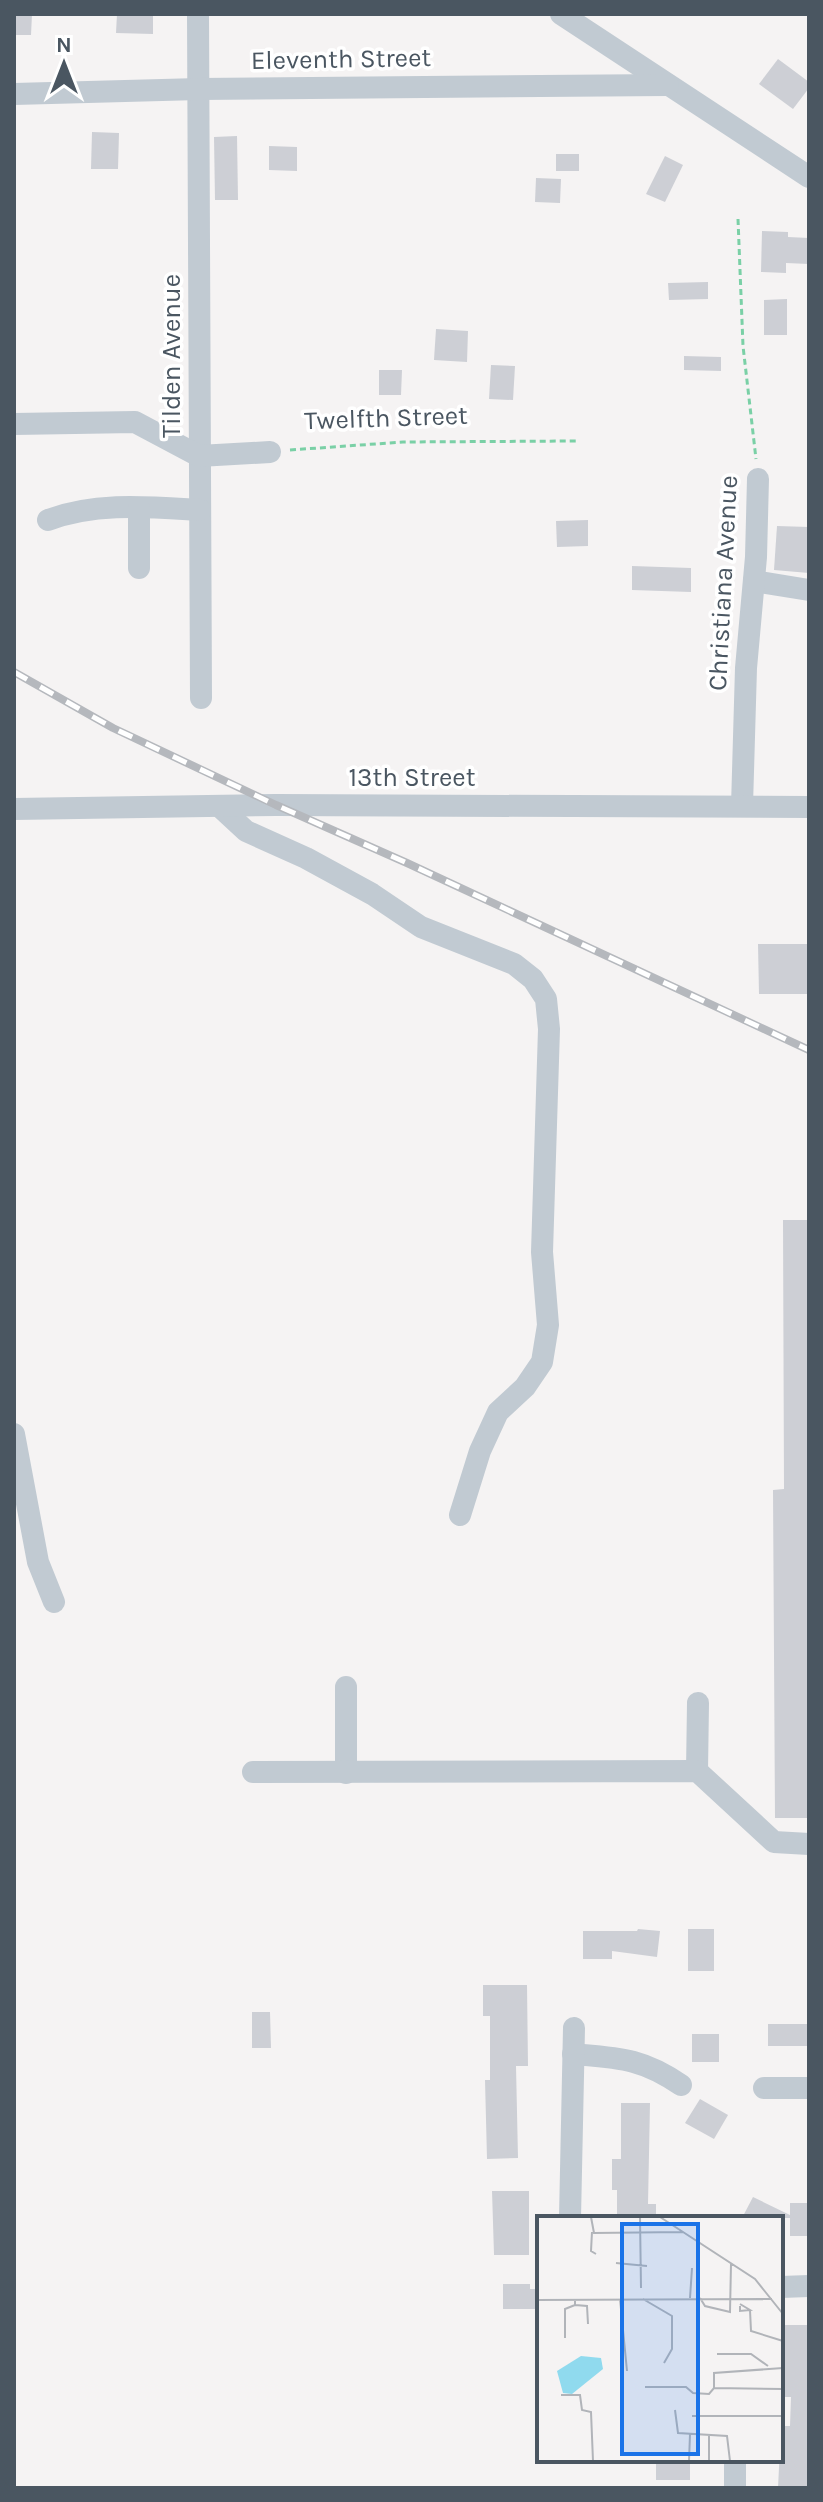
<svg xmlns="http://www.w3.org/2000/svg" width="823" height="2502" font-family="Karla,sans-serif">
	<rect width="100%" height="100%" fill="#f5f3f3"/>
	<g fill="#cdcfd5">
		<polygon points="14,14 32,14 31,35 14,35"/>
		<polygon points="117,14 153,14 153,34 116,33"/>
		<polygon points="778,59 809,82 809,88 793,109 759,84"/>
		<polygon points="92,132 119,133 118,169 91,169"/>
		<polygon points="237,136 238,200 215,200 214,137"/>
		<polygon points="269,146 297,147 297,171 269,170"/>
		<rect x="556" y="154" width="23" height="17"/>
		<polygon points="665,156 683,165 665,202 646,194"/>
		<polygon points="536,178 561,179 560,203 535,202"/>
		<polygon points="762,231 788,232 788,237 809,238 809,264 786,263 786,273 761,272"/>
		<polygon points="708,282 708,299 669,300 668,283"/>
		<polygon points="787,299 787,335 764,335 764,300"/>
		<polygon points="436,329 468,331 467,362 434,360"/>
		<polygon points="684,356 721,357 721,371 684,370"/>
		<polygon points="491,365 515,366 513,400 489,399"/>
		<polygon points="379,370 402,370 401,395 379,395"/>
		<polygon points="588,520 588,546 557,547 556,521"/>
		<polygon points="777,526 809,527 809,573 774,570"/>
		<polygon points="632,566 691,568 691,592 632,590"/>
		<polygon points="758,944 809,944 809,994 759,994"/>
		<polygon points="783,1220 809,1220 809,1818 775,1818 773,1490 784,1489"/>
		<polygon points="638,1929 660,1931 657,1957 612,1951 612,1959 583,1959 583,1931 637,1931"/>
		<rect x="688" y="1929" width="26" height="42"/>
		<polygon points="483,1985 527,1985 528,2066 516,2066 518,2158 487,2159 485,2080 490,2080 490,2016 483,2016"/>
		<polygon points="252,2012 270,2012 271,2048 252,2048"/>
		<rect x="768" y="2024" width="41" height="22"/>
		<rect x="692" y="2034" width="27" height="28"/>
		<polygon points="700,2099 728,2115 714,2139 685,2123"/>
		<polygon points="621,2103 650,2103 648,2204 656,2204 656,2218 617,2218 617,2190 612,2190 612,2159 621,2159"/>
		<polygon points="492,2191 529,2191 529,2255 494,2255"/>
		<polygon points="753,2197 790,2215 790,2203 809,2203 809,2236 790,2236 790,2218 742,2218"/>
		<polygon points="503,2284 530,2284 530,2289 539,2289 539,2309 503,2309"/>
		<polygon points="781,2325 809,2325 809,2488 778,2488 781,2426 790,2426 791,2397 781,2397"/>
		<rect x="656" y="2460" width="34" height="20"/>
	</g>
	<g fill="none" stroke-linecap="round" stroke-linejoin="round">
		<g stroke="#7ad0a6" stroke-width="3" stroke-dasharray="6 4" stroke-linecap="butt">
			<polyline points="738,219 743,346 756,459"/>
			<polyline points="290,450 403,442 576,441"/>
		</g>
		<g stroke="#c1cad2" stroke-width="22">
			<polyline points="198,14 201,698"/>
			<polyline points="561,14 809,177"/>
			<polyline points="14,94 199,89 668,85"/>
			<polyline points="14,424 135,422 199,456 270,452"/>
			<path d="M48,520C96,502 148,507 200,510"/>
			<polyline points="139,568 139,508"/>
			<polyline points="754,581 809,590"/>
			<polyline points="219,806 246,831 306,858 372,894 421,927 514,964 533,979 546,999 549,1029 542,1252 548,1325 542,1362 525,1387 498,1412 480,1451 460,1515"/>
			<polyline points="742,806 746,668 756,557 758,479"/>
			<polyline points="14,809 276,805 809,807"/>
			<polyline points="14,1434 38,1562 54,1602"/>
			<polyline points="346,1687 346,1773"/>
			<polyline points="697,1771 698,1703"/>
			<polyline points="253,1772 697,1771 774,1842 809,1844"/>
			<path d="M573,2054C619,2058 642,2058 681,2085"/>
			<polyline points="764,2088 809,2088"/>
			<polyline points="570,2218 574,2028"/>
			<polyline points="781,2287 809,2286"/>
			<polyline points="735,2488 735,2460"/>
		</g>
		<defs>
			<polyline id="rail" points="14,672 113,728 276,805 407,863 809,1050"/>
		</defs>
		<use href="#rail" stroke="#b5b8bd" stroke-width="8"/>
		<use href="#rail" stroke="#fff" stroke-width="5" stroke-dasharray="15" stroke-linecap="butt"/>
	</g>
	<g text-anchor="middle" dominant-baseline="central" stroke-width="7" stroke-linejoin="round" paint-order="stroke">
		<g font-size="26" fill="#4a5661" stroke="#fff">
			<text transform="translate(341 59) rotate(-1)">Eleventh Street</text>
			<text transform="translate(171 356) rotate(-90)">Tilden Avenue</text>
			<text transform="translate(386 418) rotate(-2)">Twelfth Street</text>
			<text transform="translate(723 583) rotate(-87)">Christiana Avenue</text>
			<text x="412" y="777">13th Street</text>
		</g>
	</g>
	<g transform="translate(537 2216)">
		<rect width="246" height="246" fill="#f5f3f3"/>
		<path d="M44,140L64,142L66,153L35,178L26,177L20,155Z" fill="#90daee"/>
		<path fill="none" stroke="#b1b4b9" stroke-width="2" d="M54,1L57,17L146,16M103,1L104,72M123,1L218,63L246,98M55,16L54,35L59,38M79,47L110,50M153,82L155,52M163,82L168,90L193,96L194,48M83,83L90,155M106,83L135,100V133L127,147M0,84L235,83M203,88L213,94L203,95V90M38,89L50,90L51,108M213,94L214,115L246,125M28,122V93L38,89V83M180,138H214L231,150M108,171H149L156,177L172,178L177,172L246,173M177,172V157L246,152M24,179H43L45,194L54,196L56,245M138,194L141,217L190,220L193,245M155,200H246M152,245L153,218M172,245V218"/>
		<path fill="#1a73e8" fill-opacity="0.15" stroke="#1a73e8" stroke-width="4" d="M85,8H161V238H85Z"/>
		<rect width="246" height="246" fill="none" stroke="#4a5661" stroke-width="4"/>
	</g>
	<rect width="823" height="2502" fill="none" stroke="#4a5661" stroke-width="32"/>
	<g transform="translate(64 64)" stroke="#ffffff" stroke-width="6" paint-order="stroke">
	<path d="M0-6L14 30L0 20L-14 30Z" fill="#4a5661"/>
	<text y="-12" font-size="22" font-weight="bold" text-anchor="middle" fill="#4a5661">N</text>
	</g>
</svg>
